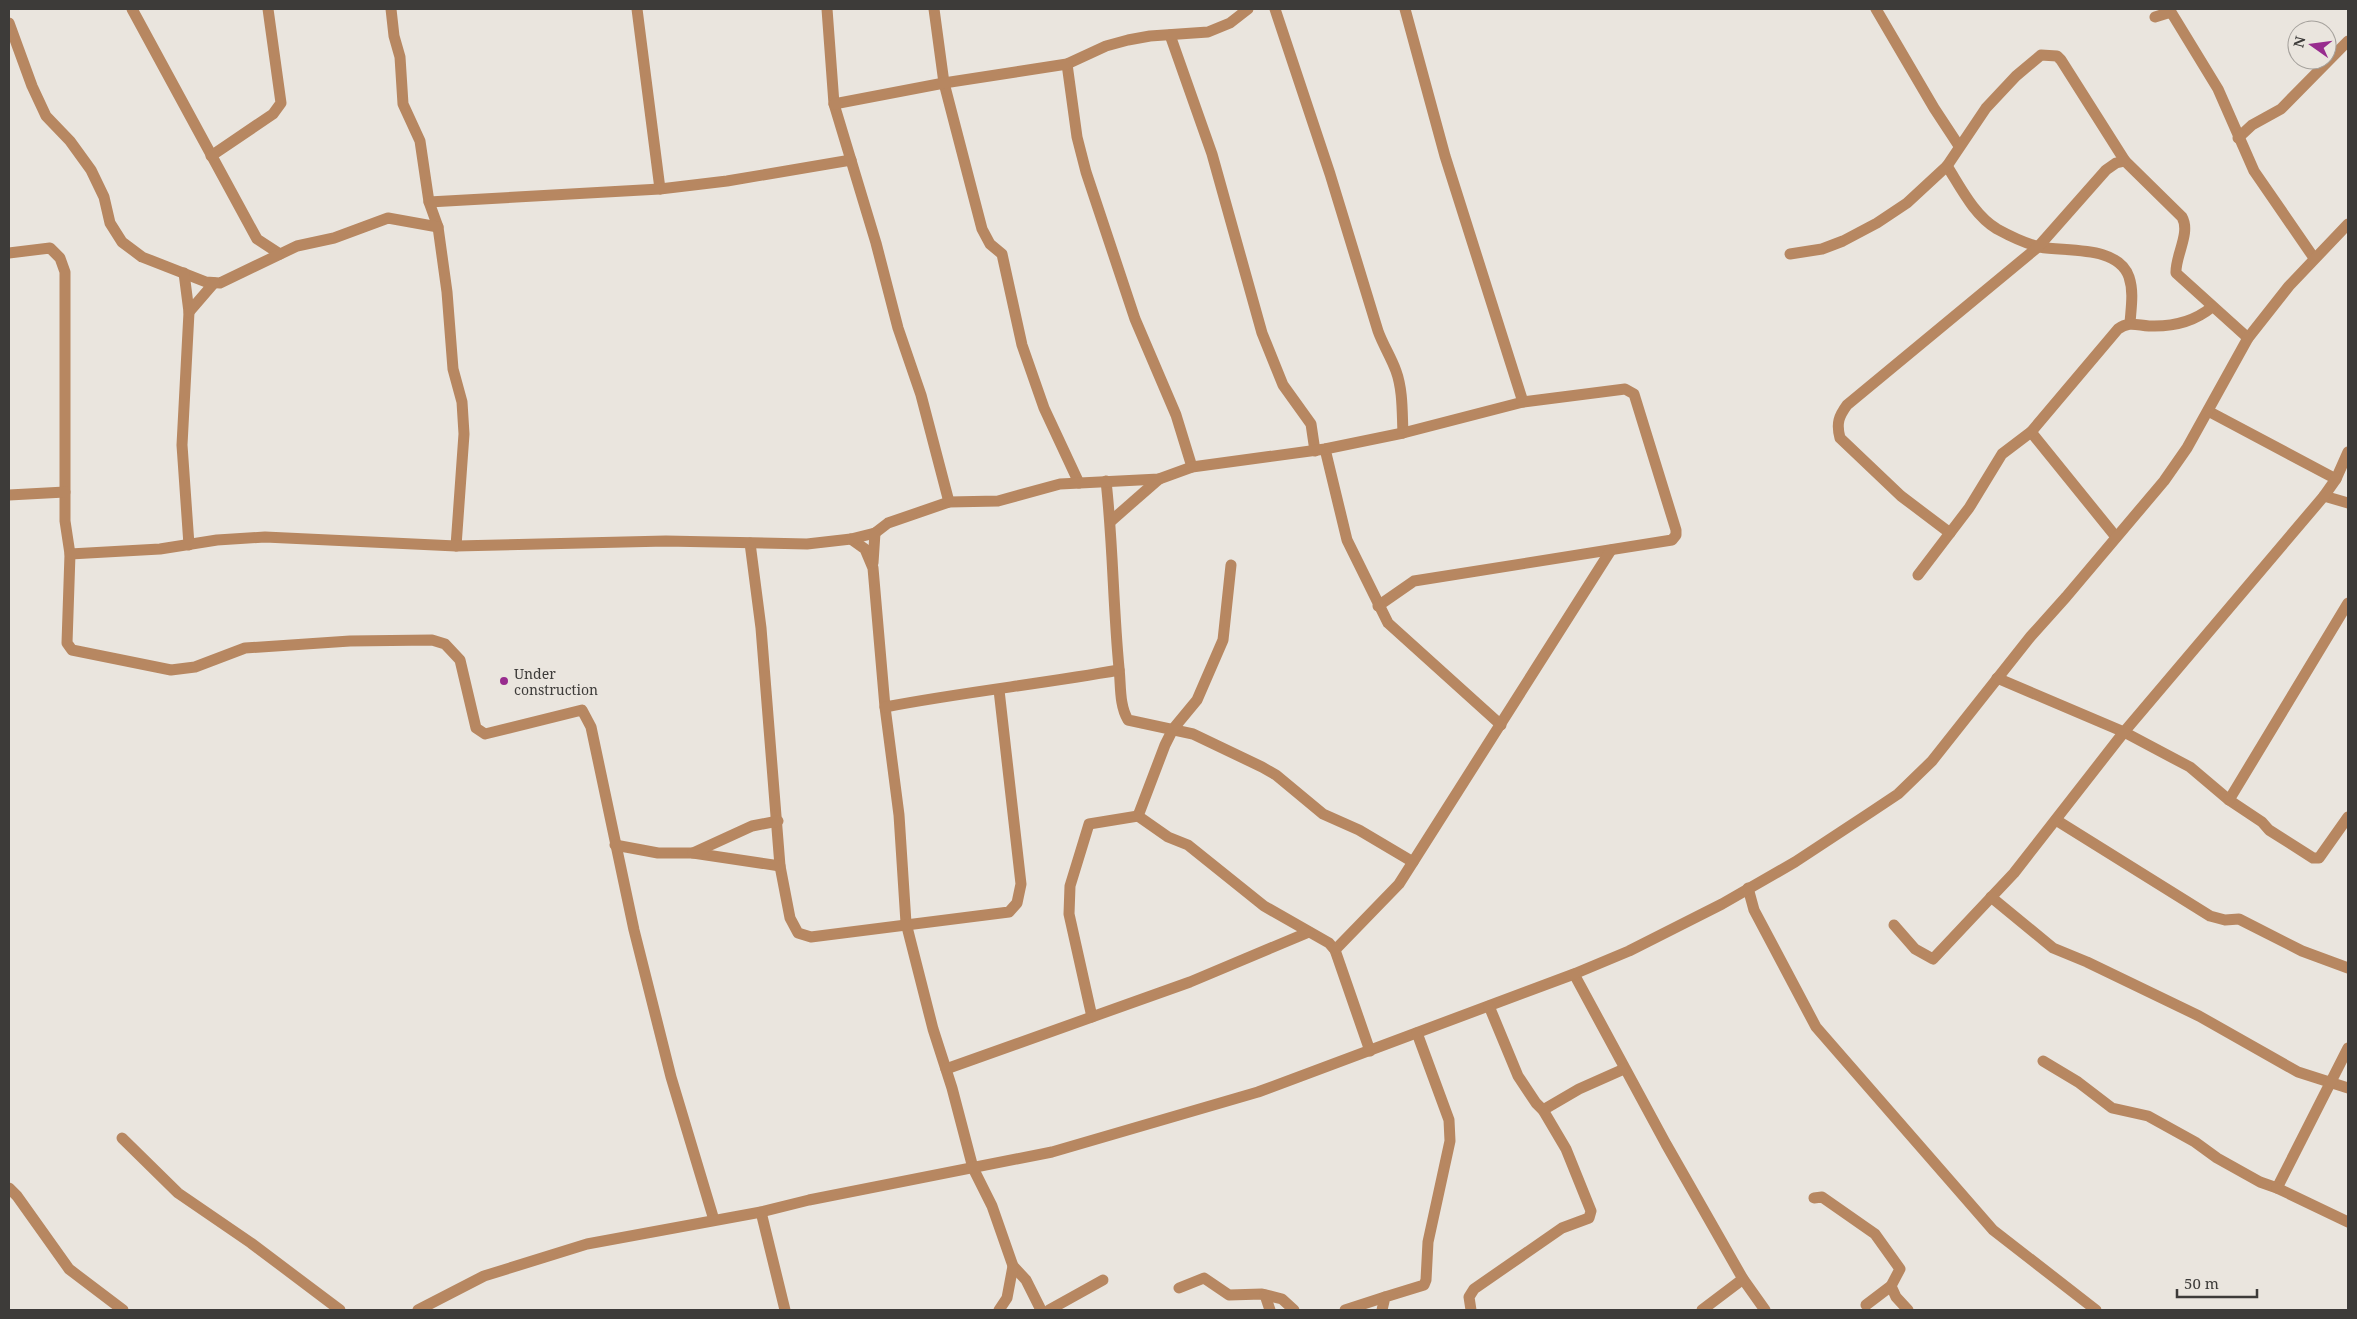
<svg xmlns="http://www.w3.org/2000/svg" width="2357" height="1319" font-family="'Noto Serif',serif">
	<rect width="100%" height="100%" fill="#eae5de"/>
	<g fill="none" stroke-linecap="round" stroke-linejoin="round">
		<g stroke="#b78761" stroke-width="11">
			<polyline points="132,9 257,239 280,254"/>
			<polyline points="391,9 394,36 400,57 403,104 420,141 429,202 438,227 447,292 453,369 462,402 464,434 456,546"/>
			<polyline points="637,9 660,189"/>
			<polyline points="827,9 834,104 876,243 898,328 921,395 949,502"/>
			<polyline points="934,9 944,83 982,229 990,244 1002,254 1022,345 1044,408 1079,483"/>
			<path d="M1275,9L1330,174L1378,331C1383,345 1391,357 1396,371C1403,390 1402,413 1403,433"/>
			<polyline points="1405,9 1445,156 1523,402"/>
			<polyline points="1876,9 1934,108 1959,146"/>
			<polyline points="2155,17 2171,12 2218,89 2254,171 2314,258"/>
			<polyline points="9,23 32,86 46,116 70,141 91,170 104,197 110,223 122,242 142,257 206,282 220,283 297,246 334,238 388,218 438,227"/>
			<polyline points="1170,35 1212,154 1262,333 1283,385 1311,424 1315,451"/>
			<polyline points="1067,64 1077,137 1086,172 1135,319 1176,415 1192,467"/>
			<polyline points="834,104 944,83 1067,64 1106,46 1128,40 1150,36 1208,32 1230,23 1248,9"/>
			<polyline points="2238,138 2252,125 2281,109 2348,41"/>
			<polyline points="211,156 273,114 281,103 268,9"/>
			<path d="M1947,166C1961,188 1974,215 1997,229C2008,235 2027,244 2040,247C2066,252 2118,245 2129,277C2134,292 2131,308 2130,323"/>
			<polyline points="429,202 660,189 727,181 851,160"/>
			<polyline points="9,253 50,248 60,258 65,272 65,521 70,554 67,643 72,650 171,670 195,667 245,648 350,641 432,640 445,644 460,660 476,728 485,734 582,710 591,727 634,930 671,1077 714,1220"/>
			<path d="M1790,254L1822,249L1843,241L1877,223L1907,203L1947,166L1986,108L2016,76L2041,55L2057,56L2061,60L2125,161L2182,217C2191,233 2175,256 2176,273L2248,338"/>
			<polyline points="184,273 189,312 182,445 189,545"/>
			<polyline points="189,312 214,283"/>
			<polyline points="2208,411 2336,479"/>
			<polyline points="2031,432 2116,537"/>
			<polyline points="1325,449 1347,540 1388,623 1501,725"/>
			<path d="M1106,481C1113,543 1113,606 1119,668C1121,685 1119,705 1128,720L1193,734L1262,767L1276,775L1323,814L1359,830L1413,862"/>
			<polyline points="9,495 65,492"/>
			<polyline points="2324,496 2348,503"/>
			<polyline points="1111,521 1159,479"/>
			<path d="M1950,533L1901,496L1840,438C1836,423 1839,416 1847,405L2038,247L2106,170L2116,163L2125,161"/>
			<polyline points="851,539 865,549 873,568 885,707 899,815 906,923 933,1029 952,1088 973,1168 992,1206 1013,1266 1026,1280 1041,1310"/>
			<polyline points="750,543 761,628 780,866 790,918 798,933 811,937 1009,912 1017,903 1021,884 999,690"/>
			<polyline points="70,554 160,549 217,540 265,537 456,546 666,541 807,544 851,539 875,533 888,523 949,502 998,501 1060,484 1159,479 1192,467 1325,449 1403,433 1523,402 1625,389 1634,394 1676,530 1676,535 1672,540 1414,581 1378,606"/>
			<polyline points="873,563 875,533"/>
			<polyline points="1231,565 1223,640 1197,700 1173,729 1165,745 1138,816 1168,837 1188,845 1264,906 1329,943 1335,950 1370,1051"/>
			<path d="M1918,575L1969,508L2002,454L2031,432L2118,329C2129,321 2136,325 2149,326C2172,327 2195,321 2212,307"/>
			<polyline points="1997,678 2124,732 2190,767 2229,800 2262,822 2269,830 2313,858 2319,858 2348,817"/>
			<path d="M885,707C963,692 1041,684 1119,670"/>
			<polyline points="2229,800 2348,603"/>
			<polyline points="2056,820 2210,916 2225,920 2239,919 2302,951 2348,968"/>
			<polyline points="615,845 658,853 693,853 780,866"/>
			<polyline points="693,853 752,826 778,821"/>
			<polyline points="1748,888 1754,910 1816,1027 1993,1230 2096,1310"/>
			<polyline points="1991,897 2053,948 2087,962 2199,1016 2298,1072 2348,1088"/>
			<polyline points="1894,925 1915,949 1933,959 2014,873 2124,732 2324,496 2336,479 2348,452"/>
			<polyline points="1335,950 1399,884 1611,550"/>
			<polyline points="1574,974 1666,1144 1743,1279 1765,1310"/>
			<polyline points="1092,1017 1069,914 1070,886 1089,824 1138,816"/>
			<polyline points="2043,1061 2078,1082 2112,1108 2148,1116 2195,1142 2217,1158 2260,1182 2277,1188 2348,1048"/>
			<polyline points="946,1069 1190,982 1309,932"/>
			<polyline points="1543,1110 1579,1089 1624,1069"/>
			<polyline points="122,1138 178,1193 251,1243 340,1310"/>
			<polyline points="9,1188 17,1196 69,1269 123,1310"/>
			<polyline points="2277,1188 2348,1222"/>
			<polyline points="1814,1198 1822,1197 1875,1234 1900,1269 1891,1286 1866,1305"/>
			<polyline points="761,1212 785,1310"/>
			<polyline points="1891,1286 1896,1297 1908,1310"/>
			<polyline points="1179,1288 1204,1278 1229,1295 1262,1294 1282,1299 1294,1310"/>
			<polyline points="1265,1295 1270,1310"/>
			<polyline points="418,1310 484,1276 587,1244 761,1212 809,1200 1052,1152 1258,1092 1574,974 1629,951 1722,904 1795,862 1871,812 1898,794 1932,761 2031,636 2066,597 2164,481 2187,448 2248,338 2289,286 2348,224"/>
			<polyline points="999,1310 1007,1298 1013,1266"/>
			<polyline points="1049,1310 1103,1280"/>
			<polyline points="1345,1310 1385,1297"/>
			<polyline points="1382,1310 1385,1297 1424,1285 1426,1280 1428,1242 1450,1141 1449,1120 1417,1033"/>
			<polyline points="1471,1310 1469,1297 1474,1289 1562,1228 1589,1218 1591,1211 1566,1149 1543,1110 1536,1103 1518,1076 1489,1006"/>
			<polyline points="1702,1310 1743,1279"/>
		</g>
	</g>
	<circle fill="#982c8e" stroke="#eae5de" stroke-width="2" cx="504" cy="681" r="5"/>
	<g text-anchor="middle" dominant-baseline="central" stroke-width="5" stroke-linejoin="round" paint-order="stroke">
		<g font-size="14" fill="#3d3b39" stroke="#eae5de" text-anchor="start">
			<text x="514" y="673">Under<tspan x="514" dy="16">construction</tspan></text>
		</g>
	</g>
	<rect width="2357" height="1319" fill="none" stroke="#3d3b39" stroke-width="20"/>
	<g transform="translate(2312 45) rotate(284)"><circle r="24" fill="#eae5de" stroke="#a5a19c"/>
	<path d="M0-4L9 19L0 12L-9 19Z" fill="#982c8e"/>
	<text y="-8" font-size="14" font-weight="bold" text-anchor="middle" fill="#3d3b39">N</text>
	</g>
	<path d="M2177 1289v8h80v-8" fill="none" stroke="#3d3b39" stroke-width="2.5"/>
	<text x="2184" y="1289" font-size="15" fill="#3d3b39" stroke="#eae5de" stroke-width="4" paint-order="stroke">50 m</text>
</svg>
